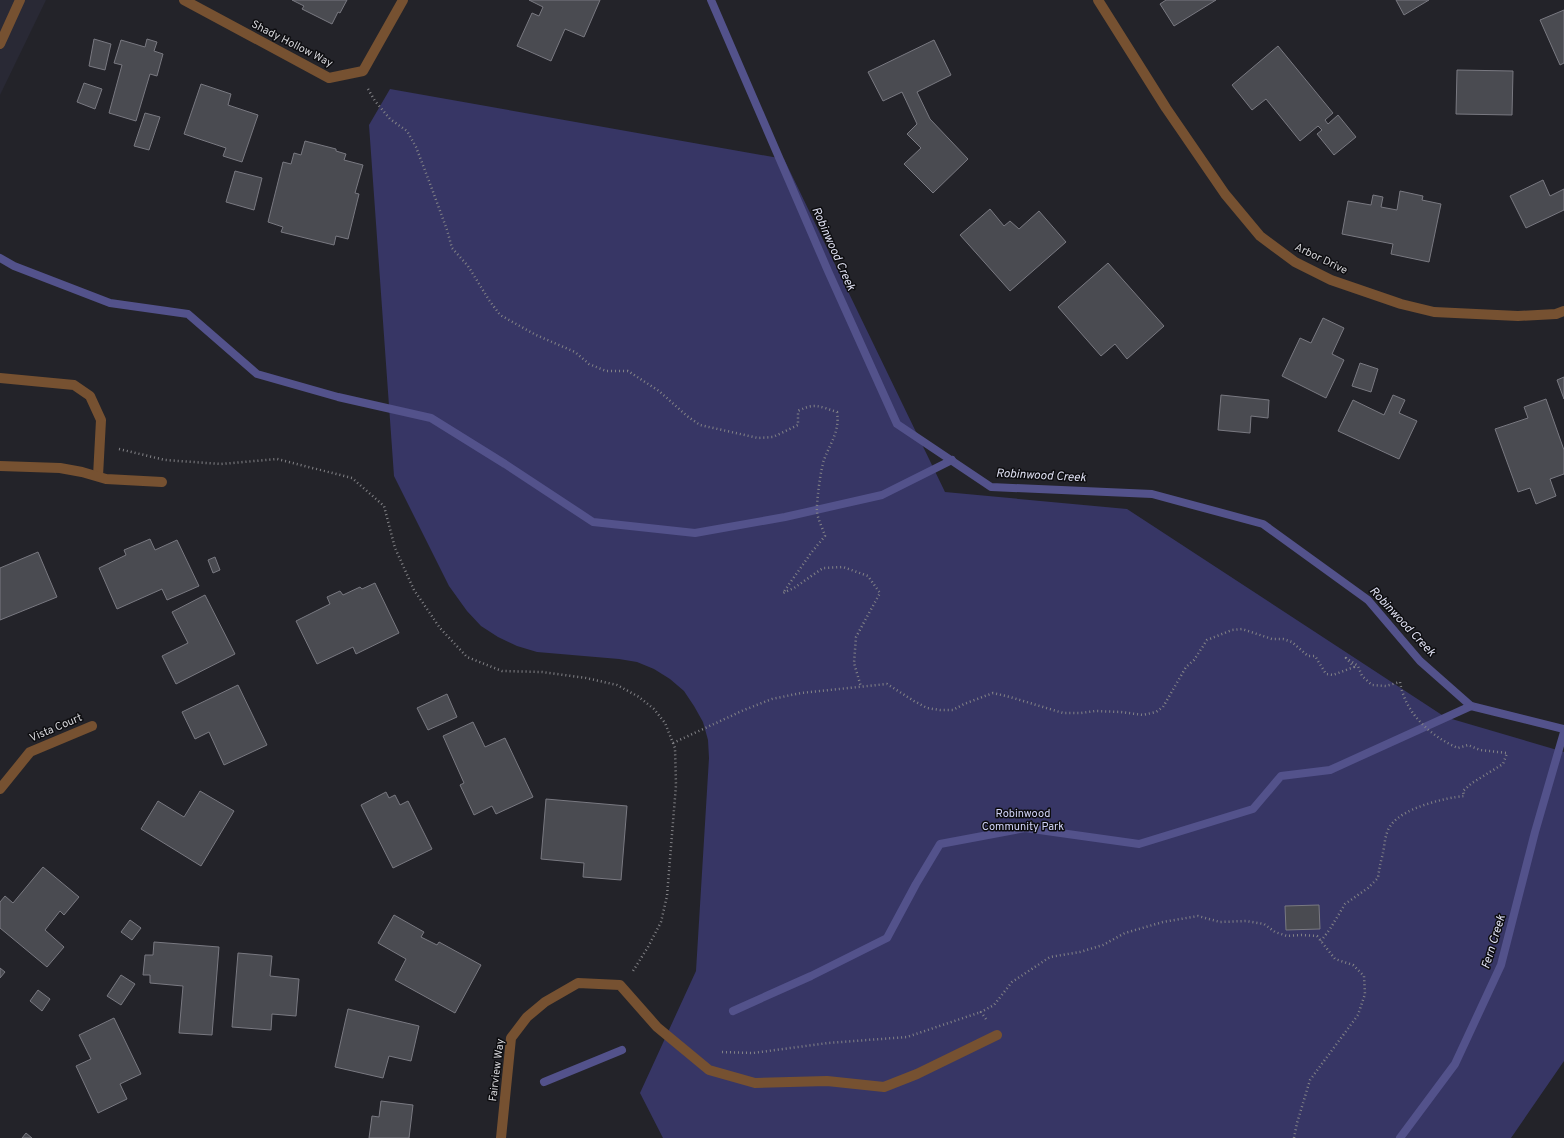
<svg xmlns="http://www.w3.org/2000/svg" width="1564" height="1138" font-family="Overpass,sans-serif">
	<rect width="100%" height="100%" fill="#232329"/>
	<polygon fill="#292935" points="0,0 46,0 0,95"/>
	<polygon fill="#373665" points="390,89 784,159 945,492 1127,509 1445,717 1564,752 1564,1061 1511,1138 663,1138 640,1093 696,971 709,758 708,740 703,722 694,706 684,691 670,679 654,669 637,662 619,659 537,652 517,646 498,637 481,626 467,611 449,586 394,476 369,125"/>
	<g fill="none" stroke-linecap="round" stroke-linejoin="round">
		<g stroke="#53528b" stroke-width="8">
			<polyline points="711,0 828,271 897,424 991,487 1152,494 1263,524 1368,600 1420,661 1471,706 1564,729"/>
			<polyline points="0,258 14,266 110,303 188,314 257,374 338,397 431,418 505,464 593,522 695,533 785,517 882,495 952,460"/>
			<polyline points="733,1011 811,976 887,938 916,884 940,844 1025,828 1139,844 1253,809 1281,776 1330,770 1471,706"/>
			<polyline points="544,1082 622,1050"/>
			<polyline points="1400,1138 1455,1064 1501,965 1535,832 1564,732"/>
		</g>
	</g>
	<g fill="#4a4b51" stroke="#797981">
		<polygon points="292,0 347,0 340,13 338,12 332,24 302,9 304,6"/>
		<polygon points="529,0 600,0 584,37 565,29 551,61 517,46 532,13 539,16 543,7"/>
		<polygon points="1166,0 1216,0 1174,26 1160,4"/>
		<polygon points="1396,0 1429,0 1404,15"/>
		<polygon points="1564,10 1564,63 1560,65 1540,20"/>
		<polygon points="94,39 111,44 105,70 89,66"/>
		<polygon points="147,39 157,42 154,51 163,54 157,76 150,74 136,121 109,113 122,65 114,63 121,40 145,47"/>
		<polygon points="934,40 951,75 917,92 930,119 968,159 933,193 904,164 921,148 907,134 917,124 902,92 883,101 868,72"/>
		<polygon points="1278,46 1333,113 1325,120 1328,124 1338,115 1356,137 1334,155 1317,134 1322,130 1318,126 1300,141 1266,99 1252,110 1232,85"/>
		<polygon points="1457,70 1513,71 1512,115 1456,114"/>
		<polygon points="84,83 102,89 95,109 77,102"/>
		<polygon points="201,84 231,94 228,105 258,115 242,162 223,156 226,148 184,134"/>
		<polygon points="145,113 160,117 149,150 134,146"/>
		<polygon points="305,141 336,149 336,151 346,154 344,160 363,165 355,193 359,194 348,239 336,236 334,245 281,232 283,227 268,222 283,162 291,164 294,153 301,155"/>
		<polygon points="235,171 262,178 254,210 226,202"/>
		<polygon points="1543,180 1550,196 1564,189 1564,210 1526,228 1510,196"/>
		<polygon points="1400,191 1423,196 1422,200 1441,204 1429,262 1391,254 1393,244 1342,234 1348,201 1371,205 1373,195 1383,197 1381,207 1397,210"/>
		<polygon points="990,209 1004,226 1010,221 1019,229 1039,211 1066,242 1010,291 960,235"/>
		<polygon points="1108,263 1164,326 1127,359 1115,344 1101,356 1058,307"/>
		<polygon points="1323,318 1344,328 1332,354 1344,360 1326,398 1282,376 1300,338 1311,343"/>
		<polygon points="1360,363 1378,369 1371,392 1352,386"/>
		<polygon points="1564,377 1564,399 1557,380"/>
		<polygon points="1221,395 1269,400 1268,418 1251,416 1250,433 1218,430"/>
		<polygon points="1393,395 1405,400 1399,413 1417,421 1399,459 1338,431 1353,400 1384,415"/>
		<polygon points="1546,399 1564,450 1564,474 1550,479 1556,496 1536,504 1530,488 1518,492 1495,429 1528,418 1524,407"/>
		<polygon points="150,539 155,550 177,540 199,586 167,600 162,589 117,609 99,568 126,555 124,550"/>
		<polygon points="38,552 57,597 0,620 0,568"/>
		<polygon points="215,557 220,570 213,573 208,560"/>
		<polygon points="375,583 399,633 356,654 353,647 317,664 296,621 330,604 327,597 340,591 343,595 360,587 362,589"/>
		<polygon points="205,595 235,654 176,684 162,656 188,643 172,612"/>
		<polygon points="238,685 267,745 224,765 209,732 195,739 182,712"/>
		<polygon points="447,694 457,717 428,730 417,708"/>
		<polygon points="473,722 485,747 505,738 533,797 496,814 492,806 474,815 460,785 464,783 443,736"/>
		<polygon points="200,791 234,811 201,866 141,829 158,801 184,817"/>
		<polygon points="386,792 389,798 395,795 400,805 408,801 432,849 393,868 361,805"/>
		<polygon points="546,799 627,806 621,880 583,877 584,863 541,859"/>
		<polygon points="43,867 79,897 64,915 60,911 45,930 64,947 47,967 0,928 0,902 5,896 13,903"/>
		<polygon points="1319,905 1320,929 1286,930 1285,906"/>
		<polygon points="394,915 424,932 421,937 437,945 439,942 481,965 455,1013 395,980 406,959 378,943"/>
		<polygon points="130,920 141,928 132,940 121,932"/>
		<polygon points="154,942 219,947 212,1035 179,1033 183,986 150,983 150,975 143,975 145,955 153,955"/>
		<polygon points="238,953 272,956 270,976 299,979 296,1016 272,1014 271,1030 232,1027"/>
		<polygon points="0,968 5,972 0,978"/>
		<polygon points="121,975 135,984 121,1005 107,996"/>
		<polygon points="38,990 50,999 42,1011 30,1001"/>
		<polygon points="348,1009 419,1026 411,1061 389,1056 383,1078 335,1067"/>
		<polygon points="114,1018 141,1074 120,1084 127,1099 98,1113 76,1066 91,1059 79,1035"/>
		<polygon points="381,1101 413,1105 409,1138 369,1138 372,1116 379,1117"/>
		<polygon points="26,1133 32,1138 22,1138"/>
	</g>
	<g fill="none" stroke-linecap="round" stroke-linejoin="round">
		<g stroke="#838387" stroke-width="2.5" stroke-dasharray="1 3" stroke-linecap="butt">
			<path d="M368,89L375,101L390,119L407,131L416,147L432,189L447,230L452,248L468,266L489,300L500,315L536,335L575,352L589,364L606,371H628L659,391L687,416L700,425L758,438L773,437L798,425V411C815,402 821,407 837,412C840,432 830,443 824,460C821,467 816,504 817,512C818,520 823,529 825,536L811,553L783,593L794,588L823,568L843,567L868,576L880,593L856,637L854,663L861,687"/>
			<polyline points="119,449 165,460 221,464 277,459 352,478 384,506 395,548 414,590 440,628 467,657 502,671 542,672 586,678 617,685 639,697 654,709 665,723 675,748 676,785 667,896 661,922 648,947 633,971"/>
			<path d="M673,743L744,710L772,699L801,693L887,684L914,701L927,708L940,710H953L964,704L993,693L1010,697L1063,713H1081L1095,711L1121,712L1143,715L1156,712L1163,707L1186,667L1194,660L1207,640L1232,630L1242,629L1272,639H1283L1292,642L1308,656H1315L1326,674L1333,675L1354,667L1346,658L1358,666L1362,676L1372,685L1386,686L1400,682C1405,713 1430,736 1458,748L1468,745L1480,750L1507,753L1503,764L1472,783L1463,791L1464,796C1444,798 1403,808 1391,825C1384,834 1385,847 1382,857C1380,865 1379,870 1378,878L1368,888L1345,904L1330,929L1321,941"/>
			<polyline points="986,1019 981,1012 994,1005 1012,982 1050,957 1080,952 1103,945 1125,933 1163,922 1198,916 1220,922 1246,921 1264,924 1275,932 1287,936 1301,935 1317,936 1335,959 1353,965 1364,976 1365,994 1358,1015 1310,1080 1297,1123 1294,1138"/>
			<polyline points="722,1052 753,1053 828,1043 907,1037 981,1012"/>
		</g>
		<g stroke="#765131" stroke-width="10">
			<polyline points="184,0 329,78 363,71 403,0"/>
			<polyline points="1098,0 1166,108 1225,194 1260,236 1295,262 1331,280 1401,304 1434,312 1518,316 1556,314 1564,311"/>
			<polyline points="0,44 20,0"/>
			<polyline points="0,378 74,385 90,396 101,420 98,476"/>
			<polyline points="0,466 60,468 82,472 106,479 162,482"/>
			<polyline points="0,789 30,752 92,726"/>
			<polyline points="501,1138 511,1038 527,1017 545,1002 578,983 620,985 657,1027 709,1070 755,1083 827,1081 884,1087 917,1074 997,1035"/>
		</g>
	</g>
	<g text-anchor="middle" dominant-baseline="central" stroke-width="3" stroke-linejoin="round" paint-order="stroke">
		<g font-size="11" fill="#d5d5d9" stroke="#0d0d10">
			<text transform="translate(292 44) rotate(27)">Shady Hollow Way</text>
			<text transform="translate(1321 259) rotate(26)">Arbor Drive</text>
			<text transform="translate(56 728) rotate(-23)">Vista Court</text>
			<text transform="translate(497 1070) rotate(-83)">Fairview Way</text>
		</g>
		<g font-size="11" fill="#d0d2f5" stroke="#0d0d10">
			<text x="1023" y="814">Robinwood<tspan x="1023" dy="13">Community Park</tspan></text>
		</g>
		<g font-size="12" font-style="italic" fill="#dfe0f2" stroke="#0d0d10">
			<text transform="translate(833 249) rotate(66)">Robinwood Creek</text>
			<text transform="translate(1041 476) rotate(3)">Robinwood Creek</text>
			<text transform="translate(1402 622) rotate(47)">Robinwood Creek</text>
			<text transform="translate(1494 942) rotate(-73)">Fern Creek</text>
		</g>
	</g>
</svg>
